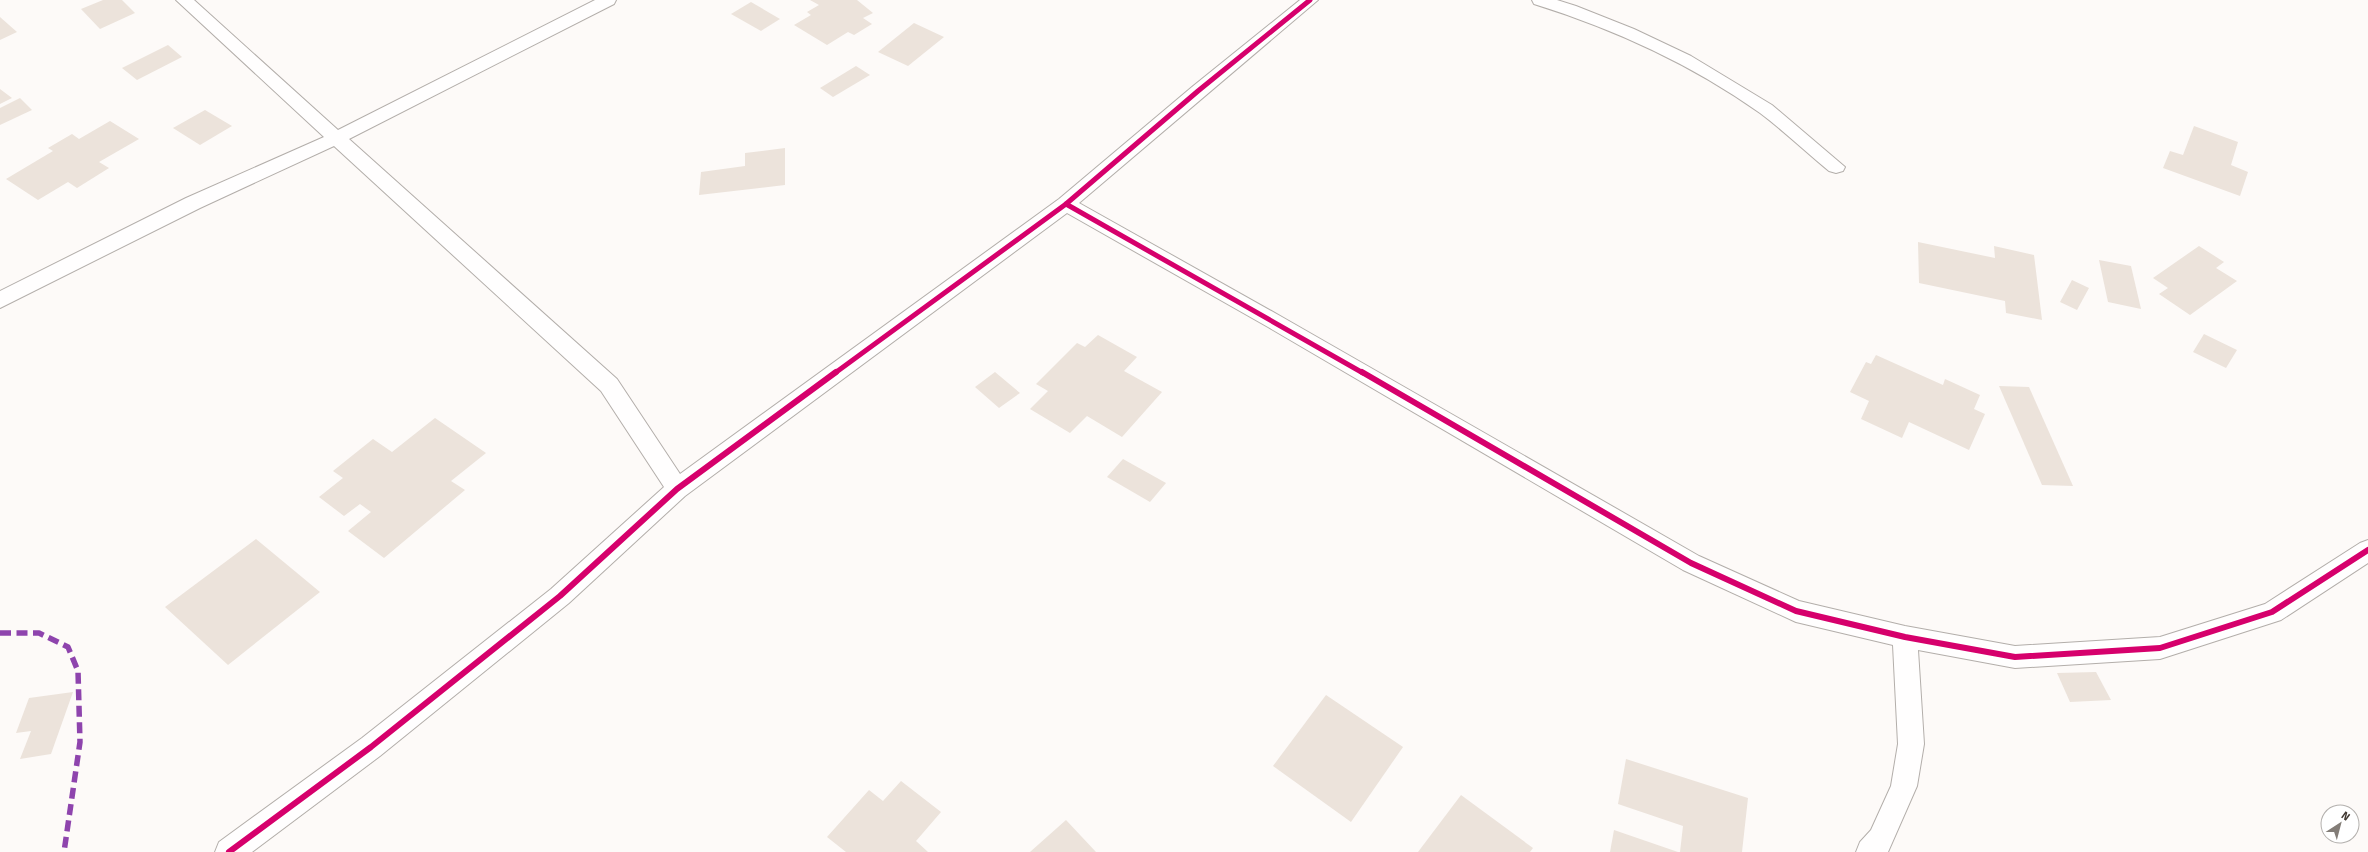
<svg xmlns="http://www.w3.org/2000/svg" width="2368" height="852" font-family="'Fira Sans',sans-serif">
	<rect width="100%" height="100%" fill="#fdfaf8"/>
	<g fill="#ece3db">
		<polygon points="103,0 122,0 135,13 100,29 81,9"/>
		<polygon points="810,0 857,0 873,13 863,18 872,24 854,35 848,32 827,45 794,25 811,15 807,12 819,5"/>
		<polygon points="751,2 780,19 761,31 731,14"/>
		<polygon points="0,17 17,32 0,40"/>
		<polygon points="914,23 944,37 908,66 878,52"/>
		<polygon points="168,45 182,57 137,80 122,68"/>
		<polygon points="856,66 870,75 833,97 820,88"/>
		<polygon points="0,89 12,98 0,104"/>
		<polygon points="20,98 32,110 0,125 0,108"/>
		<polygon points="205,110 232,126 200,145 173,128"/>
		<polygon points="110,121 139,139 99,162 109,168 77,188 68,182 38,200 6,179 53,151 48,148 72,134 79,139"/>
		<polygon points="2194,126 2238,142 2231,165 2248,172 2240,196 2163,168 2170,151 2183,155"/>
		<polygon points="785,148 785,185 699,195 701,172 745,166 745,153"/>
		<polygon points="1918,242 1995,258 1994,246 2034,255 2042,320 2006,313 2005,301 1919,283"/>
		<polygon points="2199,246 2224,262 2216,268 2237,281 2190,315 2159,294 2168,288 2153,278"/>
		<polygon points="2099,260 2131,266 2141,309 2108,302"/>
		<polygon points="2072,280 2089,288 2077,310 2060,302"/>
		<polygon points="2204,334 2237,350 2226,368 2193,352"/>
		<polygon points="1098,335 1137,357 1124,371 1162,392 1122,437 1087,416 1070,433 1030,409 1048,391 1036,384 1077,343 1085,347"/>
		<polygon points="1876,355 1943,385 1945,379 1980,395 1974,409 1985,414 1969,450 1909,422 1902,438 1861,419 1869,401 1850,392 1866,362 1871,364"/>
		<polygon points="995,372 1020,393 999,408 975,387"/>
		<polygon points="1999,386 2029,387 2073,486 2042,485"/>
		<polygon points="435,418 486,453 451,481 465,490 384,558 348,531 371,512 360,504 344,516 319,497 343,478 333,471 373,439 392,452"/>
		<polygon points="1123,459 1166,483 1150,502 1107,477"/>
		<polygon points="256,539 320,592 228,665 165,607"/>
		<polygon points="2096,672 2111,700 2070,702 2057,673"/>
		<polygon points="73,692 51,754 20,759 31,731 16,733 29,698"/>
		<polygon points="1326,695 1403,747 1351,822 1273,766"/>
		<polygon points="1626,759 1748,798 1742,852 1680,852 1683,826 1618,804"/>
		<polygon points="901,781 941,812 916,841 928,852 846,852 827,837 869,790 883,801"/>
		<polygon points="1461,795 1533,848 1530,852 1418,852"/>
		<polygon points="1066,820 1096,852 1030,852"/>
		<polygon points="1614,830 1678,852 1610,852"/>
	</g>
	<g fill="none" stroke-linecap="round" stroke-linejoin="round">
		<defs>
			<g id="minor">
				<polygon points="176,0 194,0 338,130 595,0 616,0 614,4 349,139 617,379 680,474 1059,199 1192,87 1300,0 1318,0 1079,203 1282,317 1699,556 1799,601 1905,626 2015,646 2160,637 2265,604 2360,543 2368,540 2368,563 2281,620 2160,659 2015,668 1918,650 1924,744 1917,786 1888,852 1856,852 1860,842 1871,830 1891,786 1898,744 1893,645 1796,622 1683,570 1268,327 1067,213 685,496 569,603 380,756 252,852 215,852 219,842 362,738 551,589 664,487 601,391 334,146 200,208 0,308 0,291 186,198 324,137"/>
				<path d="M1532,0H1557L1576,6L1634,29L1691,56L1772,105L1845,167L1843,171L1836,173L1829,171C1806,152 1784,131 1760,113C1691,64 1614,29 1534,4Z"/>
			</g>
		</defs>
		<use href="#minor" stroke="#b3aeaa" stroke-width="2"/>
		<use href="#minor" fill="#fffefe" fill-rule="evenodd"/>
		<polyline stroke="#8e44ad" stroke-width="5.5" stroke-dasharray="11 5.5" stroke-linecap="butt" points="0,633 39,633 68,647 78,671 80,742 64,852"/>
		<defs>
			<g id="cycleway-far1">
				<polyline points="1066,204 1363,373"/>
				<polyline points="835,373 1066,204 1198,91 1310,0"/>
			</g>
			<g id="cycleway">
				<polyline points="1362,372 1691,563 1796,611 1905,637 2015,657 2160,648 2272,612 2368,550"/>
				<polyline points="229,852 371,747 560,596 677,489 836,372"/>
			</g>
		</defs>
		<use href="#cycleway-far1" stroke="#fff" stroke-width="7"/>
		<use href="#cycleway" stroke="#fff" stroke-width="9"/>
		<use href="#cycleway-far1" stroke="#d6006c" stroke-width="5"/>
		<use href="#cycleway" stroke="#d6006c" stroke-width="6"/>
	</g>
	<g transform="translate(2340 824) rotate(36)"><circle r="19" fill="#ffffff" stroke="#b3b0ad"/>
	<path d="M0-3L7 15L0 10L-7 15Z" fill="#837d77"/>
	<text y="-6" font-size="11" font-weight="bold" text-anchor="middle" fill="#413932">N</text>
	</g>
</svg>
